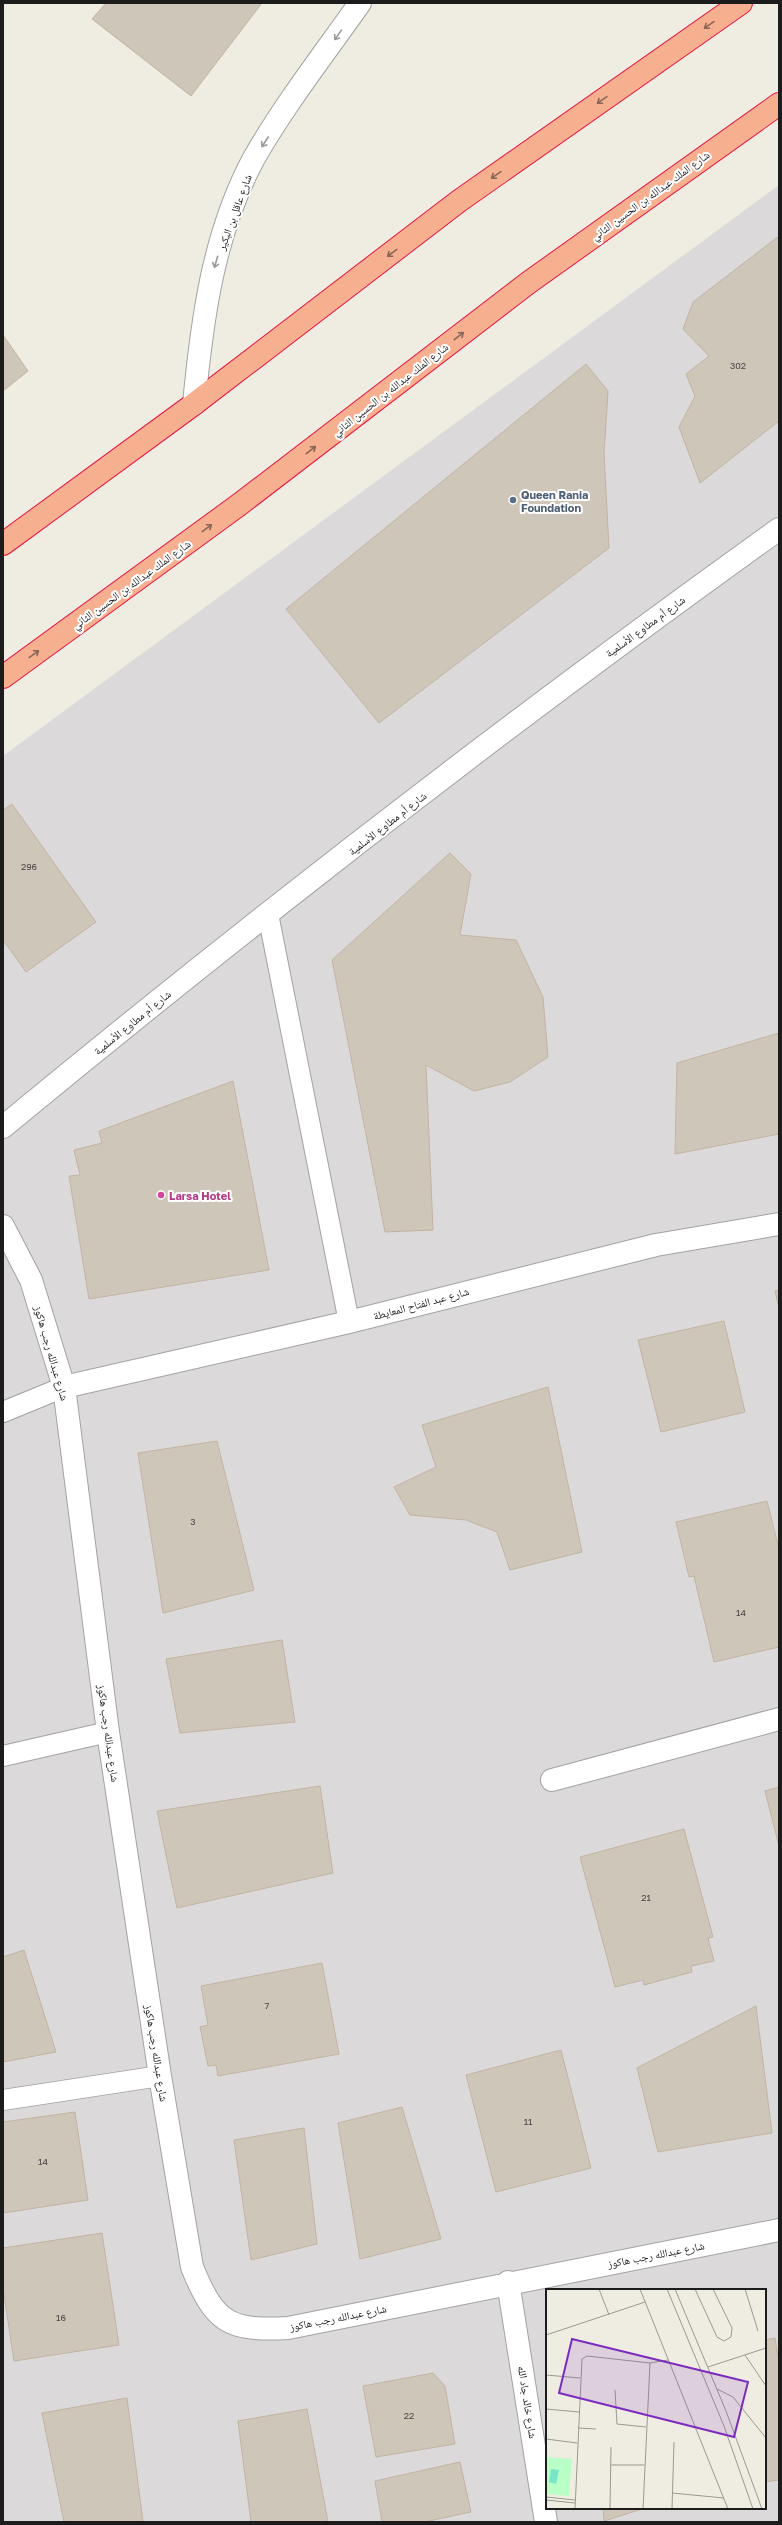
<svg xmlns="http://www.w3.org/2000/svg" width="782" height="2525" font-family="'Golos Text','Noto Naskh Arabic',sans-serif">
	<rect width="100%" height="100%" fill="#efece1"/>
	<path fill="#dbd9d9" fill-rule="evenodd" d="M779,185V2522H3V756ZM547,2290H765V2508H547Z"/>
	<g fill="#cfc6ba" stroke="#c1b4a2">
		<polygon points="106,3 262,3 191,96 92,19"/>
		<polygon points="779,236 779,421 700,483 679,427 695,396 686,374 709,356 683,329 693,302"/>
		<polygon points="3,335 28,371 3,391"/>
		<polygon points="586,364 608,391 604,453 609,548 379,723 286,609"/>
		<polygon points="12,804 96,922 26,972 3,940 3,810"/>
		<polygon points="450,853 471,874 460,935 516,940 543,997 548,1057 510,1082 474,1091 426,1065 433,1230 385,1232 332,960"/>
		<polygon points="779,1033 779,1134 675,1154 677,1063"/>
		<polygon points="233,1081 269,1270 89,1299 69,1176 80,1175 74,1150 102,1143 99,1131"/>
		<polygon points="779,1290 779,1308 775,1291"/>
		<polygon points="724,1321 745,1412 661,1432 638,1340"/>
		<polygon points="548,1387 582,1552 510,1570 497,1532 466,1520 410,1515 394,1487 436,1467 422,1425"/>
		<polygon points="217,1441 254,1590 163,1613 138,1453"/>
		<polygon points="767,1501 779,1549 779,1647 714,1662 694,1576 689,1577 676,1522"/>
		<polygon points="282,1640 295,1722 180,1733 166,1659"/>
		<polygon points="320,1786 333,1873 177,1908 157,1811"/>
		<polygon points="779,1787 779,1846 765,1791"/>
		<polygon points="684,1829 713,1937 708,1938 714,1961 691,1966 692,1972 644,1985 643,1980 615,1987 580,1857"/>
		<polygon points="24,1950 56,2052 3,2062 3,1957"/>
		<polygon points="322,1963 339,2054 218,2076 216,2065 208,2066 200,2027 208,2025 201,1986"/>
		<polygon points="756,2006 772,2133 658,2152 637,2068"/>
		<polygon points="561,2050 591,2168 496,2192 466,2075"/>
		<polygon points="402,2107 441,2239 360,2259 338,2123"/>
		<polygon points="75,2112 88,2200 3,2213 3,2122"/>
		<polygon points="304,2128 317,2244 251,2260 234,2140"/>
		<polygon points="102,2233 119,2345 14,2361 3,2288 3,2248"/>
		<polygon points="775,2338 779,2363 779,2480 765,2482 765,2340"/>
		<polygon points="433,2373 445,2386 455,2444 376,2457 363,2386"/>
		<polygon points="127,2398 143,2522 64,2522 42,2413"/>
		<polygon points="307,2409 328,2522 251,2522 238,2421"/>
		<polygon points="460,2462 471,2512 424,2522 382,2522 375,2481"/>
		<polygon points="603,2508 645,2508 604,2521"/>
	</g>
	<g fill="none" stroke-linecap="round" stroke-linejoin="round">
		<defs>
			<g id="service">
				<polyline points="268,914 349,1322"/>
				<polyline points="3,1412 64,1387"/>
				<polyline points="3,1756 108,1732"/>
				<polyline points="3,2100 160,2076"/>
			</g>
			<g id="minor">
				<path d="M194,404C202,320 213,234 254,158C285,104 324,54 360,3"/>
				<path d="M3,1127C255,919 514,719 779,529"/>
				<path d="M3,1226L31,1280L64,1387L108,1732L160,2076L192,2267C215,2323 228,2331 288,2328L779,2230"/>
				<polyline points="64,1387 349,1322 656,1245 779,1224"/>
				<polyline points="552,1780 779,1719"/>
				<polyline points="508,2282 546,2522"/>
			</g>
			<g id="trunk">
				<polyline points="3,544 194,404 459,201 741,3"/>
				<polyline points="3,677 240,504 528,283 779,104"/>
			</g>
		</defs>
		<use href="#service" stroke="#a3a3a3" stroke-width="22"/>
		<use href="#minor" stroke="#a3a3a3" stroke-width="24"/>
		<use href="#trunk" stroke="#e51644" stroke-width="24"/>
		<use href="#service" stroke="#fff" stroke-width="20"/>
		<use href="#minor" stroke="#fff" stroke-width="22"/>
		<use href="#trunk" stroke="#f6b090" stroke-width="22"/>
	</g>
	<defs><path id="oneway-shaft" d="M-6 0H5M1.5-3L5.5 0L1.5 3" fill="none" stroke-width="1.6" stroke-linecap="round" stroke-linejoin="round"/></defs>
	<g stroke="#896656">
		<use href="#oneway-shaft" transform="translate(709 25) rotate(145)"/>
		<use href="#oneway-shaft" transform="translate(602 100) rotate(145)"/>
		<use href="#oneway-shaft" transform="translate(496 175) rotate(145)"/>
		<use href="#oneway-shaft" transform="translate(392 253) rotate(143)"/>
		<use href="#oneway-shaft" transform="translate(459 336) rotate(-38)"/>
		<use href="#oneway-shaft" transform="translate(311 450) rotate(-38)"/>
		<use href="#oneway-shaft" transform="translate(207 528) rotate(-36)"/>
		<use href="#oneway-shaft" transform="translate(34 654) rotate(-36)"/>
	</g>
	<g stroke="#999">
		<use href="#oneway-shaft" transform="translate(338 35) rotate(125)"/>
		<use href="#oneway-shaft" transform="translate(265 142) rotate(123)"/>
		<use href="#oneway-shaft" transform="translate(216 262) rotate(106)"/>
	</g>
	<circle fill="#5c6f8a" stroke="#fff" stroke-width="1.5" cx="513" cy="500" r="4"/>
	<circle fill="#d1479c" stroke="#fff" stroke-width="1.5" cx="161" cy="1195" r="4"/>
	<g text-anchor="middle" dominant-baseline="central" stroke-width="4" stroke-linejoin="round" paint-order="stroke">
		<g font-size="9" fill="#494644">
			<text x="738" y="365">302</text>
			<text x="29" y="866">296</text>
			<text x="193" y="1521">3</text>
			<text x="741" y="1612">14</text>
			<text x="646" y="1897">21</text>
			<text x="267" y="2005">7</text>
			<text x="528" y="2121">11</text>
			<text x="43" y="2161">14</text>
			<text x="61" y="2317">16</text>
			<text x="409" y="2415">22</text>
		</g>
		<g font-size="11" fill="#1c1c1c" stroke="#fff">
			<text transform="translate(650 195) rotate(-36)">شارع الملك عبدالله بن الحسين الثاني</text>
			<text transform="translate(234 212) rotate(-70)">شارع عاقل بن البكير</text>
			<text transform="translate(390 389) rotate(-38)">شارع الملك عبدالله بن الحسين الثاني</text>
			<text transform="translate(131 584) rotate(-36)">شارع الملك عبدالله بن الحسين الثاني</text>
			<text transform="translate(645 626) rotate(-36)">شارع أم مطاوع الأسلمية</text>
			<text transform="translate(387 823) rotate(-38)">شارع أم مطاوع الأسلمية</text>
			<text transform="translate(132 1022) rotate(-39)">شارع أم مطاوع الأسلمية</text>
			<text transform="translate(421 1303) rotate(-15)">شارع عبد الفتاح المعايطة</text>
			<text transform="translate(52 1353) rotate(74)">شارع عبدالله رجب هاكوز</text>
			<text transform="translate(109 1733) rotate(82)">شارع عبدالله رجب هاكوز</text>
			<text transform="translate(157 2053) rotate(81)">شارع عبدالله رجب هاكوز</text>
			<text transform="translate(656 2254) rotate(-11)">شارع عبدالله رجب هاكوز</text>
			<text transform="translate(338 2317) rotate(-11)">شارع عبدالله رجب هاكوز</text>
			<text transform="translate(528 2402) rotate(81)">شارع خالد جاد الله</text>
		</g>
		<g font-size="11" font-weight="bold" fill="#4e5e75" stroke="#fff" text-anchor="start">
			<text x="521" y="494">Queen Rania<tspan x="521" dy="13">Foundation</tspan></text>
		</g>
		<g font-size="11" font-weight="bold" fill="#b23c85" stroke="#fff" text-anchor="start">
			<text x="169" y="1195">Larsa Hotel</text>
		</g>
	</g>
	<g transform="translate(546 2289)">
		<rect width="220" height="220" fill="#efece1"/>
		<path d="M0,168L26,170L23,207L0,205Z" fill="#b9fdc7"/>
		<path d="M5,180L13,181L10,195L3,193Z" fill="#78e5c8"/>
		<path fill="none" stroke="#9b9992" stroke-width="1" d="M53,0L63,26M94,0L182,220M121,0L178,137L207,220M129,0L180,122L216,220M149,0L171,48L178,52L185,48L186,39L167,0M199,0L212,42M0,46L99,13M199,66L220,97M162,78L220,59M0,86L34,89M171,100L187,108L220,149M69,101L71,135L100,138M0,120L33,123M32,139L50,140M0,150L31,154M65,176H98M126,204L178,209M0,208L29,211M0,211L29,214M29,220L36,70L41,67L104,74L122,71M64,220L65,158M97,220L104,74M126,220L128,153"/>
		<path fill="#7b2cbf" fill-opacity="0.15" stroke="#7b2cbf" stroke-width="2" d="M26,50L202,93L188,148L13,104Z"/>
		<rect width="220" height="220" fill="none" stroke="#1c1c1c" stroke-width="2"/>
	</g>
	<rect width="782" height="2525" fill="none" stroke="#1c1c1c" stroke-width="8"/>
</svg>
